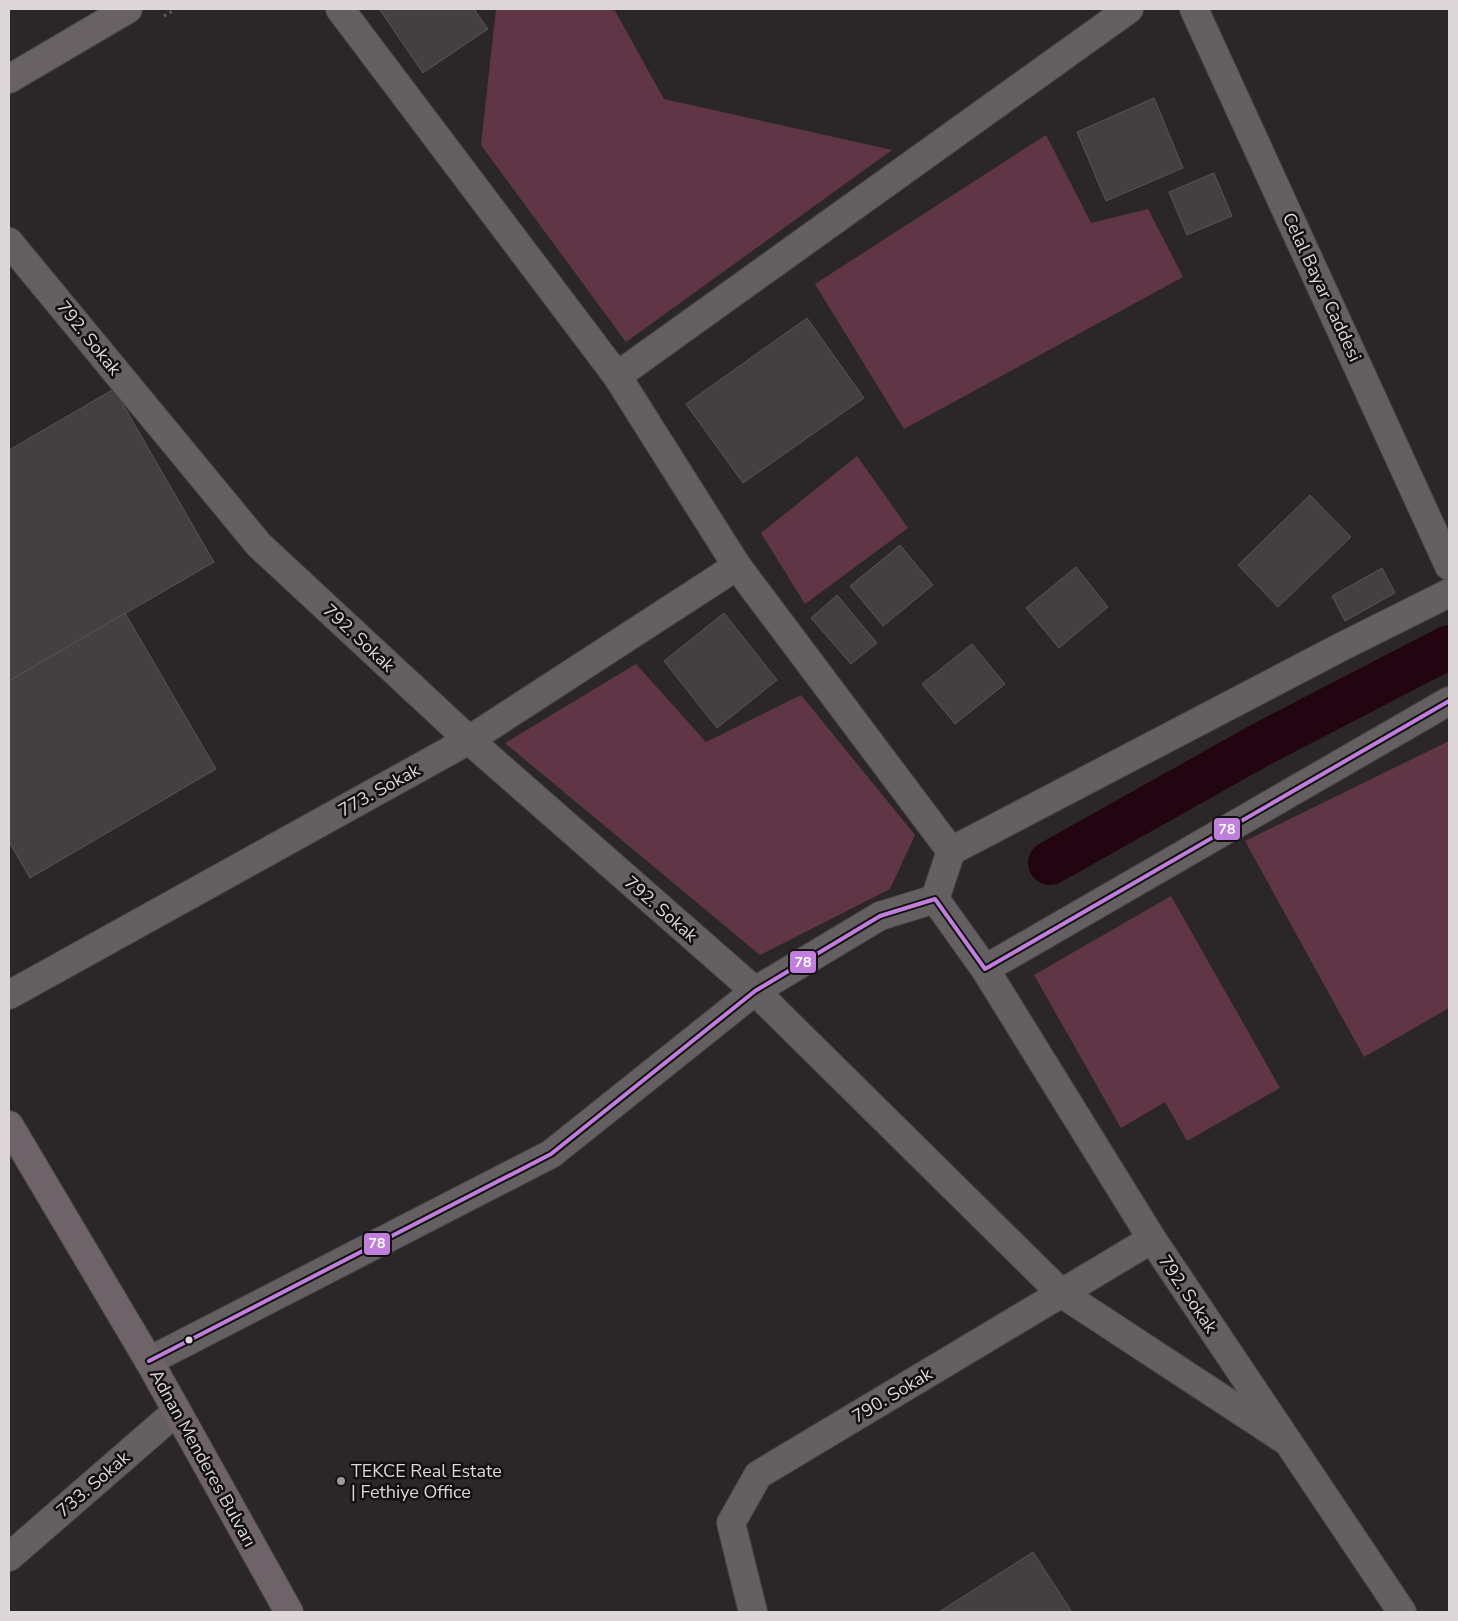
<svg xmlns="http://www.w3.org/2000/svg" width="1458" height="1621" font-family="'Nunito Sans',sans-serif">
	<rect width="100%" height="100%" fill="#2b2729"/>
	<g fill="#603646">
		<polygon points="496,9 614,9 664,99 892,150 626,342 481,145"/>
		<polygon points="1046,135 1091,223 1148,209 1183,277 904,429 815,284"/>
		<polygon points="857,456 908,528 805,604 761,533"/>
		<polygon points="636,664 706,742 801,695 915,835 890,889 760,955 505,743"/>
		<polygon points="1449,741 1449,1008 1364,1057 1245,841"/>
		<polygon points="1171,896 1280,1088 1187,1141 1165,1102 1121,1128 1034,975"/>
	</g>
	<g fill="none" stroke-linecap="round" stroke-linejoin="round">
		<polyline stroke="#230512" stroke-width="44" points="1050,863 1262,744 1449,647"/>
	</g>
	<g fill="#434041" stroke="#585456">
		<polygon points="381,9 474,9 488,29 423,73 380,10"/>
		<polygon points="1154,98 1183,168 1106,201 1077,132"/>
		<polygon points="1214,173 1232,216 1187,235 1169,192"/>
		<polygon points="807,318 864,398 743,483 686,404"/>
		<polygon points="114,389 214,562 9,681 9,450"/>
		<polygon points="1310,495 1351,537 1278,607 1238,565"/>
		<polygon points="900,545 933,585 883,626 850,586"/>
		<polygon points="1076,567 1108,607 1059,648 1026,608"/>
		<polygon points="1382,568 1395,593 1345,621 1332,596"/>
		<polygon points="837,595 877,643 851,664 811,618"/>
		<polygon points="125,613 216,769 30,878 9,842 9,681"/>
		<polygon points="724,613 777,680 717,728 664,661"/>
		<polygon points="972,644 1005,684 955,724 922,684"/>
		<polygon points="1033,1552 1072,1612 939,1612"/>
	</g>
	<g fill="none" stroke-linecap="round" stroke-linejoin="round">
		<defs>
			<g id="minor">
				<polyline points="340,9 617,376 737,566 951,851 935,899"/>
				<polyline points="9,242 259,545 469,740 755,991 1061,1293 1288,1442"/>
				<polyline points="617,376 1129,9"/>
				<polyline points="951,851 1341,647 1449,593"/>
				<polyline points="985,969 1152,1239 1402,1612"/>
				<polyline points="9,995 469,740 737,566"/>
				<polyline points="149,1361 551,1154 755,991 880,916 935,899 985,969 1449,701"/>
				<polyline points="9,1557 177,1411"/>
				<polyline points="753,1612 731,1523 758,1475 1152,1239"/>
			</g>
			<polyline id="tertiary" points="1194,9 1449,566"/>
			<polyline id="secondary" points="9,79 128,9"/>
			<polyline id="primary" points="9,1125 149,1361 289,1612"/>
		</defs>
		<use href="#minor" stroke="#484446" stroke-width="30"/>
		<use href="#tertiary" stroke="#484446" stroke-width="30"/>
		<use href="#secondary" stroke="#484446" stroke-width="30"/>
		<use href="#primary" stroke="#484446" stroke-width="30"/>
		<polyline stroke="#625e60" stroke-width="3" stroke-dasharray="2.5 4" stroke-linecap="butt" points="164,16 176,9"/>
		<use href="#minor" stroke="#646061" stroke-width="28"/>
		<use href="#tertiary" stroke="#646061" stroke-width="28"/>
		<use href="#secondary" stroke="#696265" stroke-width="28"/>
		<use href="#primary" stroke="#6e6368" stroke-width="28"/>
		<defs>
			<polyline id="bus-1" points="149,1361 551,1154 755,991 880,916 935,899 985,969 1449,701"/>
		</defs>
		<use href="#bus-1" stroke="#131011" stroke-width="8"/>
		<use href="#bus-1" stroke="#c07fdc" stroke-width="4"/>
	</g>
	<circle fill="#ddd7d9" stroke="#131011" stroke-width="2" cx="189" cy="1340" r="4.5"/>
	<circle fill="#9f999b" stroke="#131011" stroke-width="2" cx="341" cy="1481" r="5"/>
	<g text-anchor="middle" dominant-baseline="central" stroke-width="5" stroke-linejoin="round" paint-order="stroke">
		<g font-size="18" fill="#ddd7d9" stroke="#131011">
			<text transform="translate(1322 287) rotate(65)">Celal Bayar Caddesi</text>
			<text transform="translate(89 338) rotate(51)">792. Sokak</text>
			<text transform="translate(359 638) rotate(43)">792. Sokak</text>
			<text transform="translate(379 790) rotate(-29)">773. Sokak</text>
			<text transform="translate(661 909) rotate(41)">792. Sokak</text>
			<text transform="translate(1188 1294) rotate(56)">792. Sokak</text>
			<text transform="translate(892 1395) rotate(-31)">790. Sokak</text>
			<text transform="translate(203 1458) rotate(61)">Adnan Menderes Bulvarı</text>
			<text transform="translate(93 1484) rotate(-41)">733. Sokak</text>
		</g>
		<g font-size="18" fill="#ddd7d9" stroke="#131011" text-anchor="start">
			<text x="351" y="1471">TEKCE Real Estate<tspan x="351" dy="21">| Fethiye Office</tspan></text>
		</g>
	</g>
	<g stroke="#131011" stroke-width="2">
		<rect x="1213" y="817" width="28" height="24" rx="5" fill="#c07fdc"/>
		<rect x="789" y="950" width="28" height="24" rx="5" fill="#c07fdc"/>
		<rect x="363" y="1232" width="28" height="24" rx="5" fill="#c07fdc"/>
	</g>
	<g font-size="14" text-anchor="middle" font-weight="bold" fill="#fff">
		<text x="1227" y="834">78</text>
		<text x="803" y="967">78</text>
		<text x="377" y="1248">78</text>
	</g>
	<rect width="1458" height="1621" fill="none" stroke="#ddd7d9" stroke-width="20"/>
</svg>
